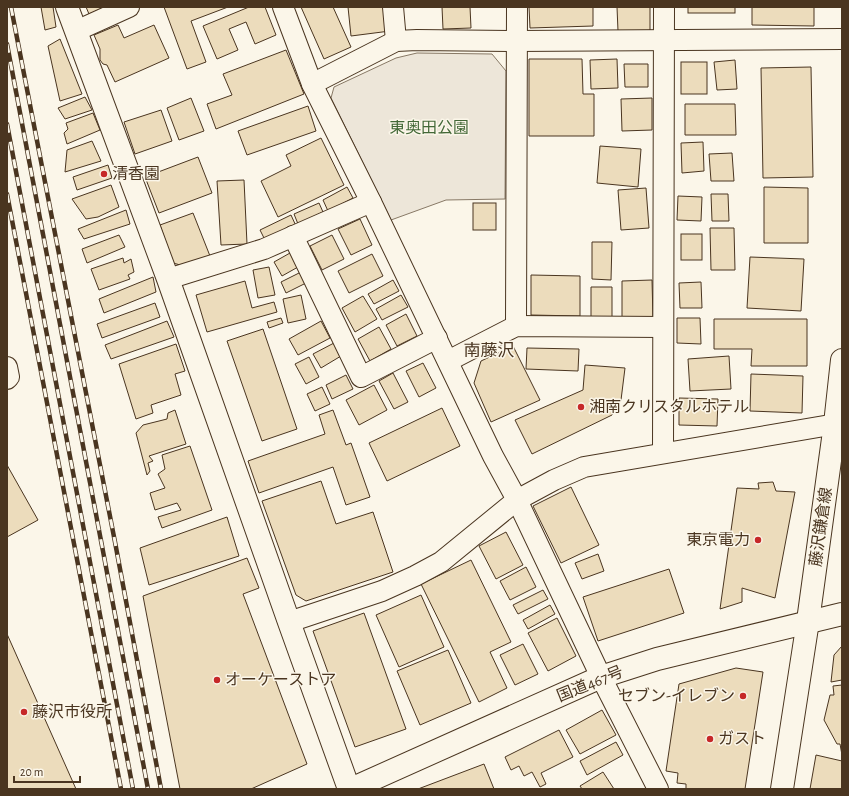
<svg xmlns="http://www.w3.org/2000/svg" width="849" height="796" font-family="'Alegreya Sans','Noto Sans JP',sans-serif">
	<rect width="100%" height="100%" fill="#fbf6e9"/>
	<polygon fill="#ede6d9" stroke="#887966" points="417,53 492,54 506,71 505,199 446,200 391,220 331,98 334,87 396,58"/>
	<g fill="#ecdcbc" stroke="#4a3520">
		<polygon points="41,7 53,7 56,27 45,30"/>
		<polygon points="86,7 105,7 89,14"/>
		<polygon points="164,7 228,7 191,21 206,62 187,69"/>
		<polygon points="249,7 265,7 276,35 255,44 246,22 229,29 238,50 217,59 203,26"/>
		<polygon points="301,7 333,7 351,47 324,59"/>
		<polygon points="348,7 387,7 390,31 351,36"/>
		<polygon points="442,7 470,7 471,28 443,29"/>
		<polygon points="529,7 593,7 593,26 530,28"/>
		<polygon points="617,7 650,7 650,31 618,31"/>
		<rect x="688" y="7" width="47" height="6"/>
		<polygon points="752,7 814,7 814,26 752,25"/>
		<polygon points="118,25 124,38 154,25 169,58 115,82 107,65 103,64 100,60 100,49 94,35"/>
		<polygon points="60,39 82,94 60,101 48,46"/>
		<polygon points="286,50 304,94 216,129 207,104 232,95 223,74"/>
		<polygon points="529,59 582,59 583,94 594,94 594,136 529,136"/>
		<polygon points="617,59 618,88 591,89 590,60"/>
		<polygon points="735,60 737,89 717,90 714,62"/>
		<rect x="681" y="62" width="26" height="32"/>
		<polygon points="624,64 648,64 648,87 625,87"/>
		<polygon points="811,67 813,177 763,178 761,68"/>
		<polygon points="85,97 92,110 65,119 58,108"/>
		<polygon points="191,98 204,131 179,140 167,108"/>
		<polygon points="652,98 652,130 622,131 621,99"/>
		<polygon points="685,104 735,104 736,135 685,135"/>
		<polygon points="308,106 316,131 247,155 238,131"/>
		<polygon points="161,110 172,141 135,154 124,122"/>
		<polygon points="93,113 100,130 67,144 64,133 68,129 66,123"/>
		<polygon points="321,138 344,185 278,217 261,181 291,166 286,155"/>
		<polygon points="92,141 101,161 65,172 67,150"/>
		<polygon points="703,142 704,171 682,173 681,143"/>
		<polygon points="600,146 641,149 638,187 597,183"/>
		<polygon points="732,153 734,181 711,181 709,154"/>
		<polygon points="198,157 212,193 159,213 145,177"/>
		<polygon points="108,165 112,178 77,190 73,177"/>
		<polygon points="244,180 247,244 221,245 217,181"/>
		<polygon points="111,185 119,207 98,217 86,219 72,199"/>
		<polygon points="347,187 353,198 328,211 323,200"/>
		<polygon points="764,187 808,188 808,243 764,243"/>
		<polygon points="646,188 649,228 621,230 618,190"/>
		<polygon points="711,194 728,194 729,221 712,221"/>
		<polygon points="678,196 702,197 701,221 677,220"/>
		<polygon points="319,203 323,212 298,224 294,214"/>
		<rect x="473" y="203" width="23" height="27"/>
		<polygon points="126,210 130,224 84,239 78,229"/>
		<polygon points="193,213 210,256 184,266 173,263 160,225"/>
		<polygon points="291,215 296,226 265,240 260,230"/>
		<polygon points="360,219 372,245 351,255 338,229"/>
		<polygon points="710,228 734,228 735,270 711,270"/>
		<rect x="681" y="234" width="21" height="26"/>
		<polygon points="119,235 125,247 87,263 82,249"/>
		<polygon points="332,235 344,259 322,270 310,246"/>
		<polygon points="592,242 612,242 611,280 592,279"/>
		<polygon points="290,253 298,267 282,276 274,262"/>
		<polygon points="372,254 383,276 349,293 338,271"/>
		<polygon points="750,257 804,259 801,311 747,308"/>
		<polygon points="123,258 124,263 131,259 134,272 128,275 130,279 99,290 91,269"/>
		<polygon points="269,267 275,295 258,298 253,270"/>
		<polygon points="301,272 306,283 286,293 281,282"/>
		<polygon points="531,275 580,276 580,316 531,315"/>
		<polygon points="153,277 156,292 104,313 99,299"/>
		<polygon points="393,280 399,291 374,304 368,294"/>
		<polygon points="652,280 653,318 622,319 622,281"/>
		<polygon points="245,281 252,308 274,302 277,312 207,332 196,295"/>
		<polygon points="701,282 702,308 680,308 679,283"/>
		<polygon points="591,287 612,287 612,319 591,318"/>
		<polygon points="301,295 306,319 288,323 283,299"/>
		<polygon points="401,295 408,307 382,320 376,309"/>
		<polygon points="363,296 377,319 355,332 342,308"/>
		<polygon points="155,303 160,317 102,338 97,324"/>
		<polygon points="406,314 417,336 397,346 386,325"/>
		<polygon points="281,318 283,323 269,328 267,322"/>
		<polygon points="677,318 700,318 701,344 677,343"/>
		<polygon points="714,319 807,319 807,366 751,366 752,349 714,349"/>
		<polygon points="167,321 174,337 111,359 105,345"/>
		<polygon points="321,321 330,338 298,355 289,339"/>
		<polygon points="379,327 391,349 370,361 358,339"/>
		<polygon points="263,329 297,429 262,441 227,341"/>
		<polygon points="334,343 341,356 321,368 313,354"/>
		<polygon points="176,344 185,371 175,374 181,395 151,405 153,413 136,419 119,364"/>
		<polygon points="513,346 540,400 491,422 474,383 481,361"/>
		<polygon points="527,348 579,349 578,371 526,369"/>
		<polygon points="729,356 731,389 690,391 688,359"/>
		<polygon points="309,357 319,377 306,384 295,364"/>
		<polygon points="423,363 436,388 419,397 406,371"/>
		<polygon points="585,365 625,368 621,400 612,415 532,454 515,420 583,390"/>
		<polygon points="393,373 408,402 394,409 379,381"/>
		<polygon points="751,374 803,376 802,413 750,411"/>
		<polygon points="346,375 353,389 332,399 326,385"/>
		<polygon points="374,385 387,410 359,425 346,400"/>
		<polygon points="322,387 330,404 315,411 307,394"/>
		<polygon points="679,398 718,399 717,426 679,425"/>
		<polygon points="442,408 460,446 387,481 369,443"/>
		<polygon points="175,410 186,444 149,456 153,461 148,463 150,471 147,475 136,433 143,425 167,419 168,413"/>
		<polygon points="333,410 346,445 351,443 370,497 346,505 333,467 259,493 248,461 325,434 319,415"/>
		<polygon points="190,446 212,510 162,528 158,517 181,510 177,503 155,510 150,493 165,488 158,474 165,469 162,455"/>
		<polygon points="7,465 38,520 7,537"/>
		<polygon points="321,481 336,524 373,512 393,572 306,601 296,595 262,501"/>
		<polygon points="773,482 776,491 795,492 775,598 742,588 742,602 720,609 737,488 759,489 758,483"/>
		<polygon points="571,487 599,545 561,563 533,506"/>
		<polygon points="227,517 239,556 149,585 140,548"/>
		<polygon points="506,532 523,565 496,579 479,546"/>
		<polygon points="598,554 604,571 582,579 575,563"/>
		<polygon points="247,558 259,588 243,594 307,764 251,789 180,789 143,596"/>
		<polygon points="471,560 511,642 490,652 507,688 479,702 421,584"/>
		<polygon points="526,567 536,587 510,600 500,581"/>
		<polygon points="669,569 684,613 598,641 583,597"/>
		<polygon points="543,590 548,599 518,614 513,605"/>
		<polygon points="421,595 444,647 399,667 376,615"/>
		<polygon points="550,605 555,614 528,629 523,620"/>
		<polygon points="364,613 406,729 355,747 313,631"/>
		<polygon points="557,618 576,656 548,671 528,633"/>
		<polygon points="7,634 76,789 7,789"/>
		<polygon points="523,644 538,674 515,685 500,655"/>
		<polygon points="842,646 842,680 831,682 834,655"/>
		<polygon points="448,650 471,703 420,725 397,671"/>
		<polygon points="736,668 763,672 745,789 686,789 686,784 677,783 678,773 666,771 679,684"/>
		<polygon points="842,685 842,755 840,744 837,744 824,720 830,695 834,695 833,686"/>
		<polygon points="602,710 616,735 580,754 566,730"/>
		<polygon points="559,730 573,757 541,773 546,784 540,787 532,772 524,776 519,766 511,770 505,757"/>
		<polygon points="616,742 623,755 587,775 580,761"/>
		<polygon points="816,755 842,761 842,789 810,789"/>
		<polygon points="484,764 494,789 418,789"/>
		<polygon points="603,772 614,789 582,789 580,786"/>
	</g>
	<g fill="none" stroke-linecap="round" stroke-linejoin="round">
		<defs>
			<g id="minor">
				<polyline points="283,7 312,84 371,202 493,456 517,500 601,677 658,789"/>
				<polyline points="393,7 396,41"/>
				<polyline points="76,31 129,7"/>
				<polyline points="312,84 396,41 417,40 516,41 842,39"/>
				<polyline points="293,236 361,377 437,338"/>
				<polyline points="168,279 264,249 371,202"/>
				<polyline points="516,326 517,7"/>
				<polyline points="448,361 516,326 662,327"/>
				<polyline points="7,367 9,377 7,379"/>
				<polyline points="663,453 664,7"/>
				<polyline points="289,622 382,591 415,576 441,562 517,500 554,480 584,467 842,423"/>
			</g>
			<g id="tertiary">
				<polyline points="67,7 168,279 289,622 349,789"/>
				<polyline points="782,789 808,621"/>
			</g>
			<polyline id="primary" points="808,621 835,424 842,360"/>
			<polyline id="trunk" points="351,789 601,677 657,659 842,614"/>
		</defs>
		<use href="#minor" stroke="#4a3520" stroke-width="22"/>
		<use href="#tertiary" stroke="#4a3520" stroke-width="24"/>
		<use href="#primary" stroke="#4a3520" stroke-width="24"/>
		<use href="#trunk" stroke="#4a3520" stroke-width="24"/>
		<use href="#minor" stroke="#fbf6e9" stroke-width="20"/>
		<use href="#tertiary" stroke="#fbf6e9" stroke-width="22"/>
		<use href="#primary" stroke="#fbf6e9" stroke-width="22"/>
		<use href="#trunk" stroke="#fbf6e9" stroke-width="22"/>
		<defs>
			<g id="rail">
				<polyline points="11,7 115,542 161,789"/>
				<polyline points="7,44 148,789"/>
				<polyline points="7,124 133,789"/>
				<polyline points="7,194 121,789"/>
			</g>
		</defs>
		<use href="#rail" stroke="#4a3520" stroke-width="4.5"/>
		<use href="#rail" stroke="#fbf6e9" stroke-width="3" stroke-dasharray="9" stroke-linecap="butt"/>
	</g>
	<g fill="#c62828" stroke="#fbf6e9" stroke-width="1.5">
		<circle cx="104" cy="174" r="4"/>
		<circle cx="581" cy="407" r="4"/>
		<circle cx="758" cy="540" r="4"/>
		<circle cx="217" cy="680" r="4"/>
		<circle cx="743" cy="696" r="4"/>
		<circle cx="24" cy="712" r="4"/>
		<circle cx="710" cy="739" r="4"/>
	</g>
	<g text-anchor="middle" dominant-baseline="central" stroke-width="3" stroke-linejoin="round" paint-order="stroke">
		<g font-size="16" fill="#436837" stroke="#fbf6e9">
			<text x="429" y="128">東奥田公園</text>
		</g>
		<g font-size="16" fill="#4a3520" stroke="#fbf6e9" text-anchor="start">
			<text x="112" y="174">清香園</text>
			<text x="589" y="407">湘南クリスタルホテル</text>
			<text x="750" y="540" text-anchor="end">東京電力</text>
			<text x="225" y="680">オーケーストア</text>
			<text x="735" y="696" text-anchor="end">セブン-イレブン</text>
			<text x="32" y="712">藤沢市役所</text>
			<text x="718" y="739">ガスト</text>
		</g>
		<g font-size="16" fill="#4a3520" stroke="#fbf6e9">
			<text transform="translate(821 527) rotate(-82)">藤沢鎌倉線</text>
			<text transform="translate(590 684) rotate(-22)">国道467号</text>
		</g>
		<g font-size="17" fill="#4a3520" stroke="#fbf6e9">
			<text x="489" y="350">南藤沢</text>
		</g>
	</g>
	<rect width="849" height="796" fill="none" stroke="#4a3520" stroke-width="16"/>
	<path d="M14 776v6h66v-6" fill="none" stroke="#4a3520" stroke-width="2"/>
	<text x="20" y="776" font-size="12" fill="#4a3520" stroke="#fbf6e9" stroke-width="3" paint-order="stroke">20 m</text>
</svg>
